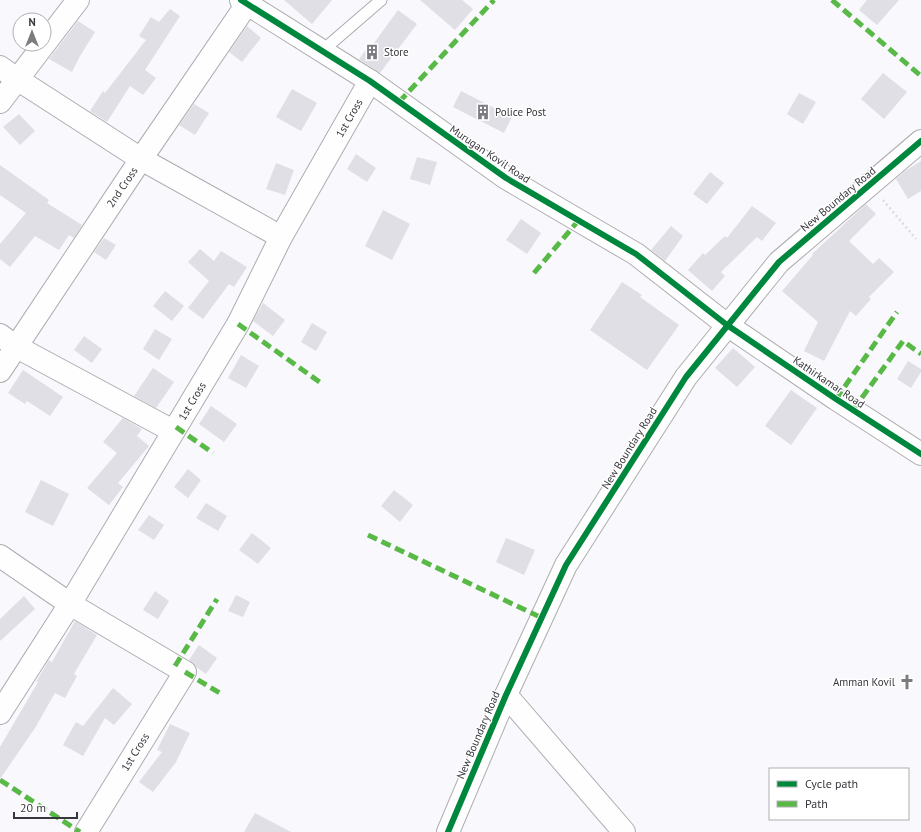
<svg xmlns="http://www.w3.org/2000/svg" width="921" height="832" font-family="'PT Sans',sans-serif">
	<rect width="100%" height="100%" fill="#f9f8fc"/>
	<g fill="#e0dfe5">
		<polygon points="284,0 332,0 312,24"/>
		<polygon points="420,0 462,0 473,9 455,30"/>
		<polygon points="867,0 899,0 877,25 859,10"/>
		<polygon points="170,9 180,16 145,70 156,78 143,95 130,86 107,122 90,111 103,91 105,93 146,40 139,36 151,17 159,22"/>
		<polygon points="398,10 417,24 380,73 359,59 370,44 372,46"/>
		<polygon points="78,21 95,32 80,56 72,72 49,59"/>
		<polygon points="247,26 261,38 242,62 229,52"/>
		<polygon points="883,73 907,92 884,119 861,99"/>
		<polygon points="292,89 317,103 301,131 276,117"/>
		<polygon points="461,91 512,117 504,133 453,107"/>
		<polygon points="799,93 816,102 803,124 787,114"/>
		<polygon points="194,104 209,113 195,135 179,125"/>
		<polygon points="19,114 35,131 20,145 3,127"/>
		<polygon points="356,154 376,168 367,182 347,169"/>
		<polygon points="417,157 437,162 430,185 410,179"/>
		<polygon points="921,161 921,191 908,199 896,179 905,171"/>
		<polygon points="276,163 294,170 285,195 266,189"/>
		<polygon points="0,165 49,200 47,203 82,225 74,238 69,235 59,250 35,236 10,267 0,259 0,244 26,213 0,195"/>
		<polygon points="710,172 724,183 707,204 693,194"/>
		<polygon points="866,204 876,214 849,241 873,264 879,258 894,272 869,297 871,299 856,316 850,311 824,361 804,351 818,322 782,291 813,255 812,254"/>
		<polygon points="752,206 776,223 762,241 757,237 721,272 725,276 712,291 688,270 703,253 705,255 725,236 727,238"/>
		<polygon points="383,210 410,224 392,260 365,246"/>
		<polygon points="521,219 541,233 527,254 506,240"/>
		<polygon points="671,226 683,236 665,261 651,250"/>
		<polygon points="104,238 116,245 106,260 94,252"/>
		<polygon points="200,249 214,261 221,251 247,267 234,287 229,284 203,319 188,308 209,281 188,262"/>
		<polygon points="622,282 642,295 640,297 679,325 647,370 590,330"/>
		<polygon points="165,291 184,306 172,321 153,306"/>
		<polygon points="263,303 285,320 273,336 253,321"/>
		<polygon points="312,323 327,332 316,351 301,342"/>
		<polygon points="155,329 172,339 159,360 143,349"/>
		<polygon points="84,336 102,349 92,363 74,350"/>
		<polygon points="733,348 755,367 737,387 715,368"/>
		<polygon points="241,355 259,366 246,388 228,378"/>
		<polygon points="908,361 921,369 921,372 911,388 897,379"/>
		<polygon points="153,368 174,382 156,408 134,396"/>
		<polygon points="23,370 63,397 50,416 27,401 25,404 8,393"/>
		<polygon points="791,390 817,408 791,445 765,426"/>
		<polygon points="211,406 237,424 224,442 199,424"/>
		<polygon points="123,418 142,429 137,436 149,446 118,483 123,487 109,505 87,488 117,453 103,442"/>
		<polygon points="188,469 201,480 188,498 174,487"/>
		<polygon points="41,480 69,494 53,526 25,512"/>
		<polygon points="394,490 413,505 400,522 381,506"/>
		<polygon points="206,503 227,516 218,531 196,518"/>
		<polygon points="149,515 164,525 154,540 138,530"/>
		<polygon points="252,533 271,548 258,564 239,550"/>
		<polygon points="506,538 535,550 524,575 496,562"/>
		<polygon points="155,591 169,601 158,619 143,610"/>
		<polygon points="236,595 250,602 243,617 228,611"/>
		<polygon points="24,596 35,609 0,641 0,619"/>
		<polygon points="75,621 97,635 74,674 77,676 65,698 55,693 35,728 0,779 0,747 38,682 36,682 49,660 52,662"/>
		<polygon points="199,645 217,658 206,674 196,667 189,660"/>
		<polygon points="113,688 132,704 114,725 105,718 83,756 63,745 76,722 83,726"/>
		<polygon points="170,724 190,733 176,762 153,792 139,782 162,752 157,750"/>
		<polygon points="255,813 291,832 244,832"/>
	</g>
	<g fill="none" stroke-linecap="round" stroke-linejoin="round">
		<defs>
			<polyline id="service" points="322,51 381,0"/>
			<g id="minor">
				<polyline points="241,0 370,81 506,178 636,254 727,325 836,399 921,454"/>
				<polyline points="0,67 17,79 141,159 281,237"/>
				<polyline points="0,102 78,0"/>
				<polyline points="0,335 15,346 173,431"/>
				<polyline points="0,371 141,159 247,4"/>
				<polyline points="0,556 70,604 185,672 86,832"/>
				<polyline points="506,695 624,832"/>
				<polyline points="0,713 70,604 238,324 281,237 370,81"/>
			</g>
			<polyline id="tertiary" points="448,832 506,695 566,565 686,377 779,262 921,141"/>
		</defs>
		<use href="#service" stroke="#adacb1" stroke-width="13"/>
		<use href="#minor" stroke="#adacb1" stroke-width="24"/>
		<use href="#tertiary" stroke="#adacb1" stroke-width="24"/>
		<polyline stroke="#dcdcdd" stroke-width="2.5" stroke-dasharray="2 3" stroke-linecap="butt" points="883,200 916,239"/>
		<use href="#service" stroke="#fefeff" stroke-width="11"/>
		<use href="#minor" stroke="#fefeff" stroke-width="22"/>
		<use href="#tertiary" stroke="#fefeff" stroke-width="22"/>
		<g stroke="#58b947" stroke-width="5" stroke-dasharray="10 5" stroke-linecap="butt">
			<polyline points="832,0 921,76"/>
			<polyline points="399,102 494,0"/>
			<polyline points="534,273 578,221"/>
			<polyline points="238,324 321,383"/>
			<polyline points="836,399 897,312"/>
			<polyline points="853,410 903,341 921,354"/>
			<polyline points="176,427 213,453"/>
			<polyline points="368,535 542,618"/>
			<polyline points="175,666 217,599"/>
			<polyline points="185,672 223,695"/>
			<polyline points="0,780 80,832"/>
		</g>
		<defs>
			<g id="cycleway">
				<polyline points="241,0 370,81 506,178 636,254 727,325 836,399 921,454"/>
				<polyline points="448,832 506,695 566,565 686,377 779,262 921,141"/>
			</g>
		</defs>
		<use href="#cycleway" stroke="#fff" stroke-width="8"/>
		<use href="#cycleway" stroke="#00873e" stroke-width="6"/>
	</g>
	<defs>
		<symbol id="building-bare" viewBox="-9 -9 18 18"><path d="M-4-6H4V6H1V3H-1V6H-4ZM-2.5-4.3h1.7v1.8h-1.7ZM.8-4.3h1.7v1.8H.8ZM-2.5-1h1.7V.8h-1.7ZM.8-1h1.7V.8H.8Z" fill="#7c7b80" stroke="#fff" stroke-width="2.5" paint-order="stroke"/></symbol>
		<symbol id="church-bare" viewBox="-9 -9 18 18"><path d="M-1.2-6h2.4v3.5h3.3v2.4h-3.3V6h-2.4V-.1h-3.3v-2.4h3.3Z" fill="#7c7b80" stroke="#fff" stroke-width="2.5" paint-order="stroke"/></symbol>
	</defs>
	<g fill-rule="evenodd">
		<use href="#building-bare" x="361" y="41" width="22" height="22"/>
		<use href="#building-bare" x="472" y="101" width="22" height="22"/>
		<use href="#church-bare" x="896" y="671" width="22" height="22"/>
	</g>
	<g text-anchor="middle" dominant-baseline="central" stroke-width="3" stroke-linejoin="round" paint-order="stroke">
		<g font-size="11" fill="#38373d" stroke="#fff" text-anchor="start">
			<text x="384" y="52">Store</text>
			<text x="495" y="112">Police Post</text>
			<text x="895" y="682" text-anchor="end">Amman Kovil</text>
		</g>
		<g font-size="11" fill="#38373d" stroke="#fff">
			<text transform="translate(349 118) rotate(-60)">1st Cross</text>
			<text transform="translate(490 154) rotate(34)">Murugan Kovil Road</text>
			<text transform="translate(122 187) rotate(-56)">2nd Cross</text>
			<text transform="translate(838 199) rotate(-40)">New Boundary Road</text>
			<text transform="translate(829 382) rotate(34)">Kathirkamar Road</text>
			<text transform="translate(192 401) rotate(-59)">1st Cross</text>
			<text transform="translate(629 448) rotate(-58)">New Boundary Road</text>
			<text transform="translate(478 735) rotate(-67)">New Boundary Road</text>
			<text transform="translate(135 752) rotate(-58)">1st Cross</text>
		</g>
	</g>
	<rect x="769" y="768" width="140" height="52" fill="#ffffff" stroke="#afafb1"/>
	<rect x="777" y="781" width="20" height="6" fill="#00873e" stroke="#afafb1"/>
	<text x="805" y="788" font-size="12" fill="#38373d">Cycle path</text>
	<rect x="777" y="801" width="20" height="6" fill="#58b947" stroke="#afafb1"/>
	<text x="805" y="808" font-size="12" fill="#38373d">Path</text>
	<g transform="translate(32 32)"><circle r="19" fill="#ffffff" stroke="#afafb1"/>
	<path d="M0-3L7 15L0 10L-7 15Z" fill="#7c7b80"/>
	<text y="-6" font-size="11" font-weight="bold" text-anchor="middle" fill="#38373d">N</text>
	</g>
	<path d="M14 812v6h63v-6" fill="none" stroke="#38373d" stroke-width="2"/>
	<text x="20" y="812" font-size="12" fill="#38373d" stroke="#ffffff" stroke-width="3" paint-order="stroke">20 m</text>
</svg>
